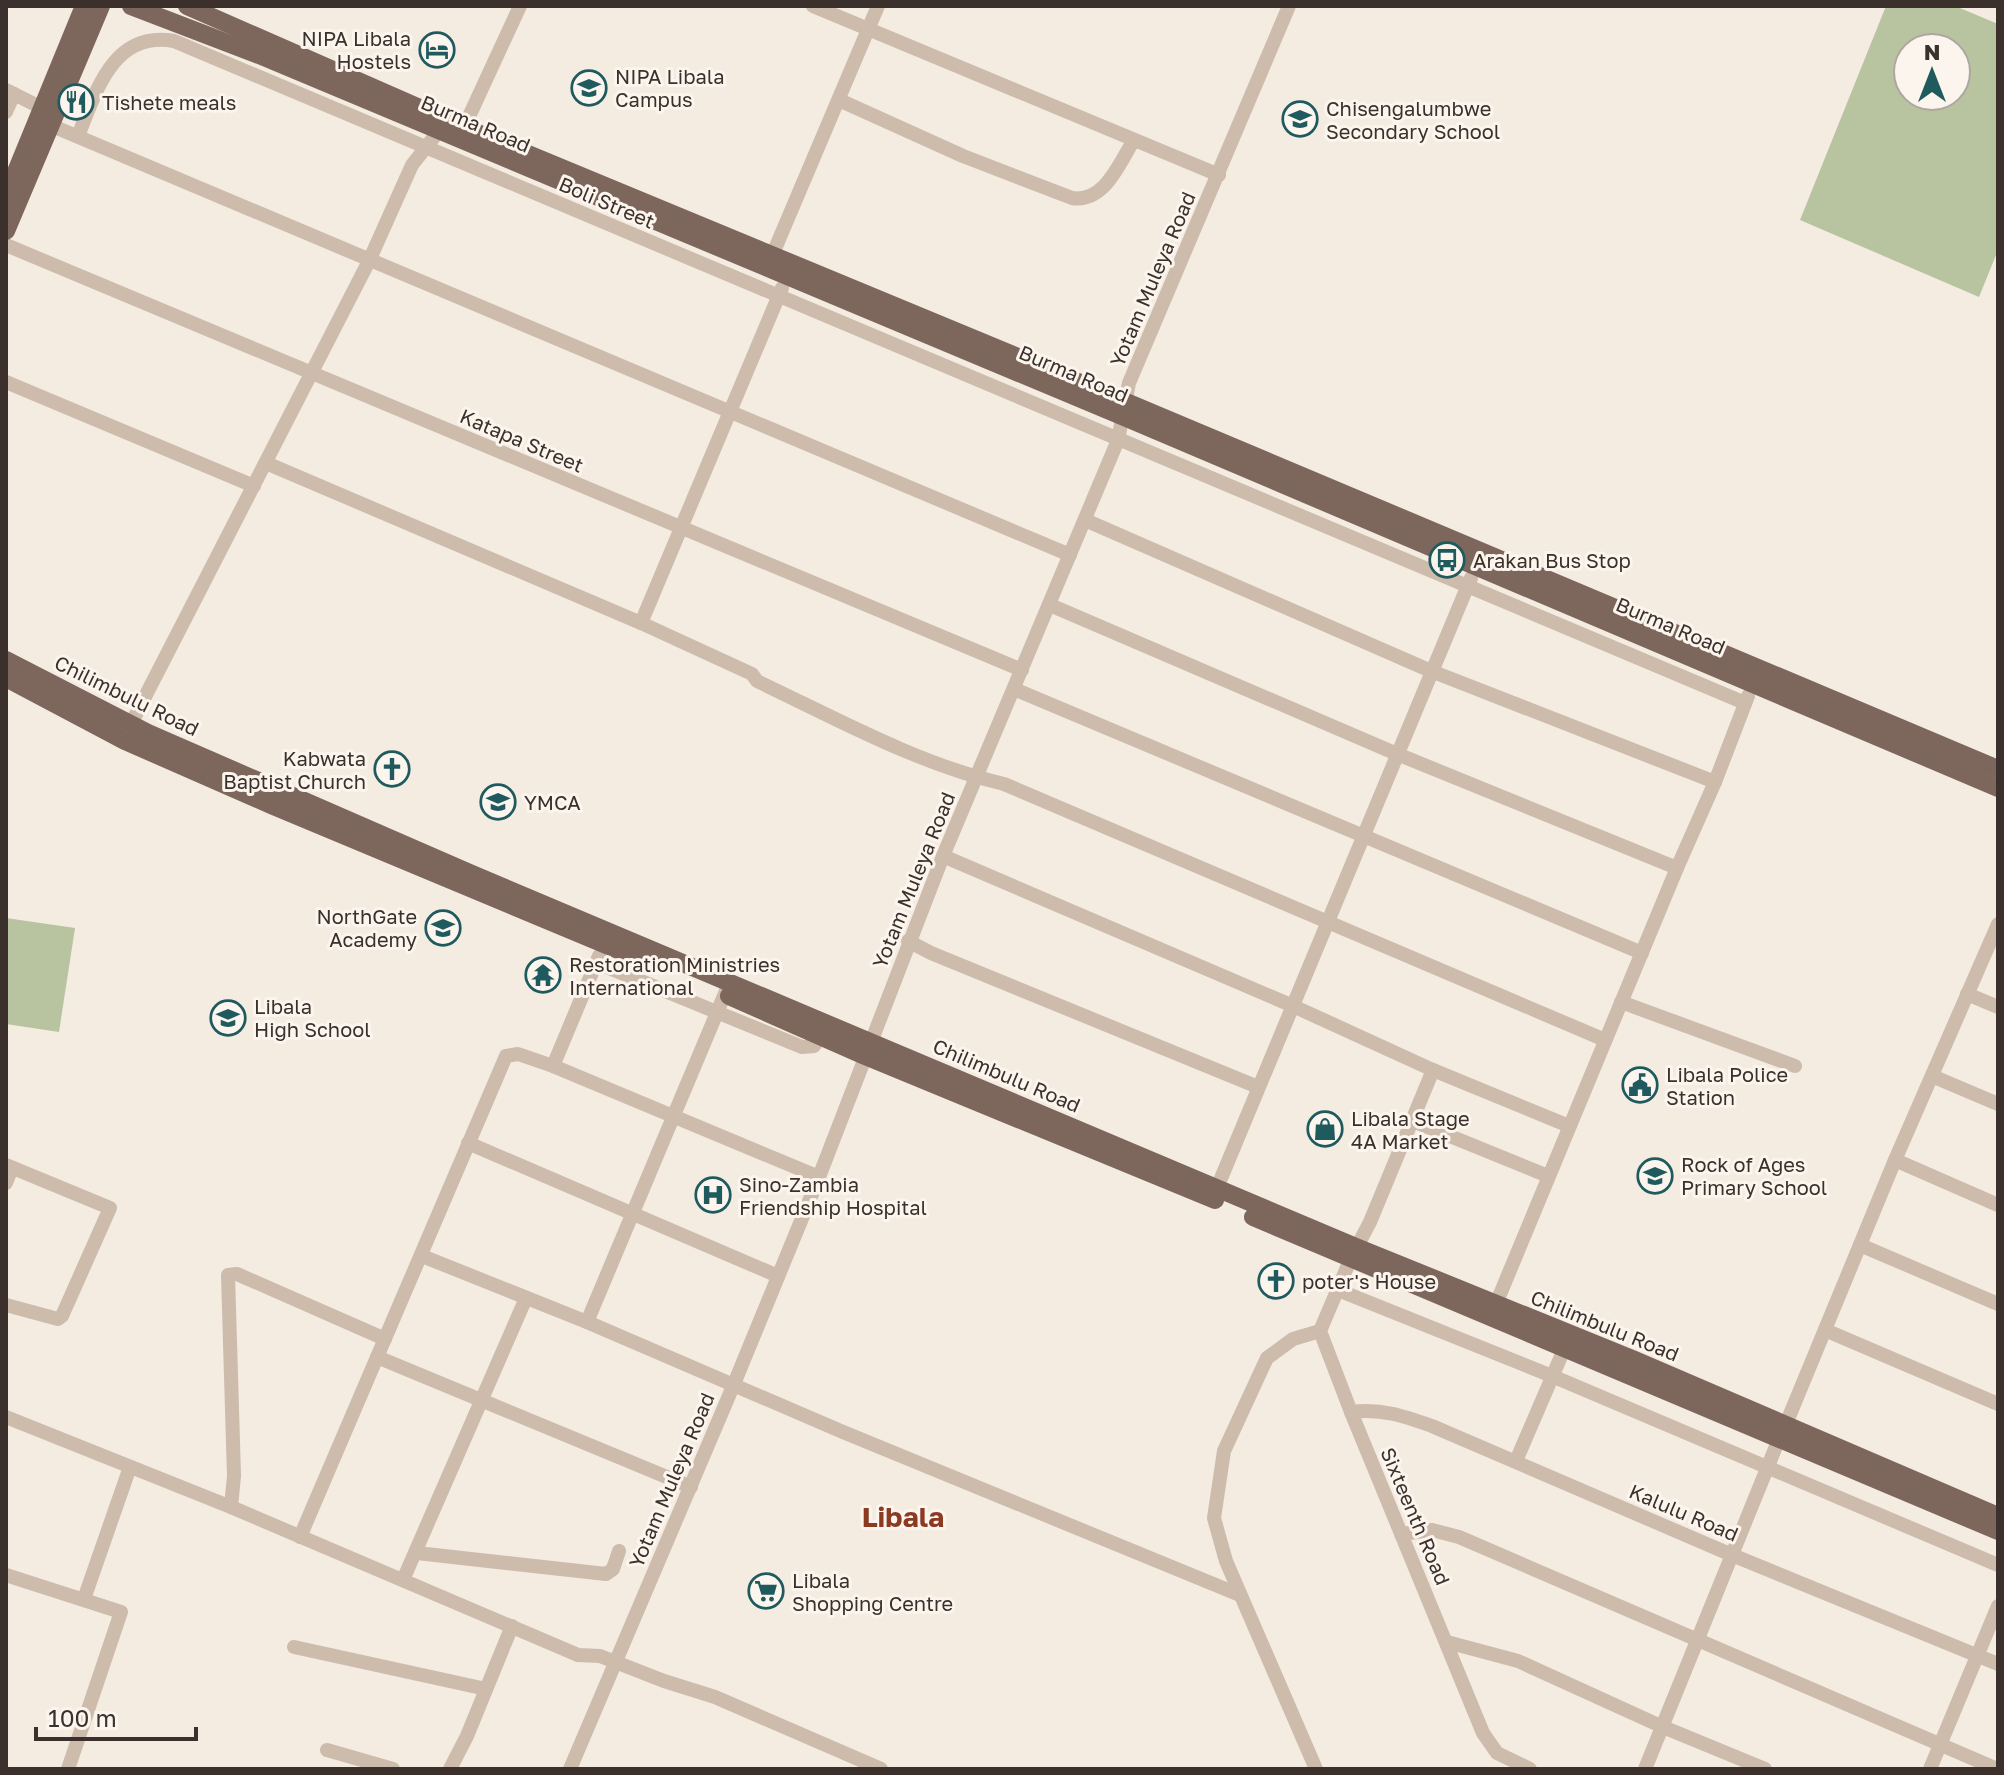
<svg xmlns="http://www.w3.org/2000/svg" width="2004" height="1775" font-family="'Golos Text',sans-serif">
	<rect width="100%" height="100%" fill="#f4ebe1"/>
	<g fill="#b8c4a0" fill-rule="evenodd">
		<path d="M1886,6H1955L1998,24V250L1979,297L1800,220ZM1908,48H1956V96H1908Z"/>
		<polygon points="6,918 75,928 59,1032 6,1024"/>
	</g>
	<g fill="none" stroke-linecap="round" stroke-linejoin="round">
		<g stroke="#cdbbac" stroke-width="14">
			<polyline points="813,6 1219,175"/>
			<polyline points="6,90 48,111"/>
			<path d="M839,100L963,156L1072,198C1105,203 1119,163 1134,140"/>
			<polyline points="6,112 14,94"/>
			<polyline points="43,122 1070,555"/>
			<path d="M78,136C96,92 113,30 174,41L1745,703"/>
			<polyline points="460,136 520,6"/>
			<polyline points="6,245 1022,670"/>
			<polyline points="769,263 878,6"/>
			<polyline points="6,382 254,486"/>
			<path d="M266,463L641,623L752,674L757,681C837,719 918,764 1004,784L1605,1040"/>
			<polyline points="1085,520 1431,671 1715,782"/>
			<polyline points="1050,605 1397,754 1677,868"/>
			<polyline points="641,623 782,288"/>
			<polyline points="1014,689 1642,953"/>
			<polyline points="131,724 369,261 412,165 438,132"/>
			<polyline points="943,856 1293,1006 1433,1070 1569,1126"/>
			<polyline points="908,941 931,953 1258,1087"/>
			<polyline points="597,963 802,1047 814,1046 821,1036"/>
			<polyline points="1967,994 1998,1007"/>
			<polyline points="1621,1002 1795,1066"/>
			<polyline points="553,1066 599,956"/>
			<polyline points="1433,1070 1370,1222 1351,1258 1320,1331 1351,1412 1483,1733 1497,1753 1530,1769"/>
			<polyline points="1932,1076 1998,1104"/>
			<polyline points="1413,1121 1548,1176"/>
			<polyline points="468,1143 778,1276"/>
			<polyline points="1895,1160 1998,1205"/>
			<polyline points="6,1165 110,1208 62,1316 58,1319 6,1305"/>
			<polyline points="6,1183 12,1168"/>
			<polyline points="1217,1188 1471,578"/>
			<polyline points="1860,1245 1998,1304"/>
			<polyline points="422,1256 587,1322 843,1432 1240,1595"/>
			<polyline points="1338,1290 1552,1376 1998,1565"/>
			<polyline points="1496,1304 1677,868 1715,782 1748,696"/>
			<polyline points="587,1322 729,984"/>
			<polyline points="1825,1330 1998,1404"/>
			<polyline points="377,1357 691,1487"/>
			<path d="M1351,1412C1381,1408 1404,1416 1432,1426L1732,1555L1998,1664"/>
			<polyline points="6,1417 231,1507 578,1655 600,1656 664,1681 715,1697 881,1769"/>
			<polyline points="1786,1424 1895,1160 1998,924"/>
			<polyline points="1516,1461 1565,1347"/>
			<polyline points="231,1507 234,1476 228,1275 237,1274 385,1339"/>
			<polyline points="1401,1534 1432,1530 1459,1537 1997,1769"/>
			<polyline points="300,1537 506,1056 518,1054 553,1066 819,1177"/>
			<polyline points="417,1553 606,1574 613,1569 619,1551"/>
			<polyline points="6,1575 121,1612 68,1769"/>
			<polyline points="403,1580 526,1298"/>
			<polyline points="84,1599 130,1467"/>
			<polyline points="1447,1642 1518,1661 1663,1727 1765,1769"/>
			<polyline points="294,1647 486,1689"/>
			<polyline points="327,1750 393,1769"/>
			<polyline points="450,1769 467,1736 512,1626"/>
			<polyline points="570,1769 734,1384 819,1177 943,856 1118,440 1129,383 1289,6"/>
			<polyline points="1316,1769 1226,1561 1214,1518 1224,1451 1267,1358 1293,1339 1320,1331"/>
			<polyline points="1645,1769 1779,1439"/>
			<polyline points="1930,1769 1998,1606"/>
		</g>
		<g stroke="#7d675c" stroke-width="18">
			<polyline points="131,6 259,55 1124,417 1998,788"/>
			<polyline points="187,6 463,127 1124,401 1998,769"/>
			<polyline points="6,196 84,6"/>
			<polyline points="6,231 101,6"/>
			<polyline points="6,660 148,733 472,874 1356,1247 1635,1360 1998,1516"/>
			<polyline points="6,678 125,741 271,805 647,962"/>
			<polyline points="729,996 865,1056 1215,1200"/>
			<polyline points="1253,1217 1998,1531"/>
		</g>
	</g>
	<defs>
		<symbol id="hotel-ring" viewBox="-11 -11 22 22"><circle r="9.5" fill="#fbf5ee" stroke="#1f5a5e" stroke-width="1.5"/><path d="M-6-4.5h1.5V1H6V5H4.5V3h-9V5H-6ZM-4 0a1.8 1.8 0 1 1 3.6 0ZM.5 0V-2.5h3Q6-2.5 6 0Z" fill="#1f5a5e"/></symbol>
		<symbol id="university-ring" viewBox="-11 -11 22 22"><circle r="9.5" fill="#fbf5ee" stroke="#1f5a5e" stroke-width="1.5"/><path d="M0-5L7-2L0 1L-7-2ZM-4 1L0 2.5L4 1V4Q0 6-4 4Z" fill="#1f5a5e"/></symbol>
		<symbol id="restaurant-ring" viewBox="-11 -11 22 22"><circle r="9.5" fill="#fbf5ee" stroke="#1f5a5e" stroke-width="1.5"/><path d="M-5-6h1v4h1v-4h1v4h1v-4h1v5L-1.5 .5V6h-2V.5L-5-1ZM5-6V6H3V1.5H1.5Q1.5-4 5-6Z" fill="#1f5a5e"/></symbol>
		<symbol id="school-ring" viewBox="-11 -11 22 22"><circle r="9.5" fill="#fbf5ee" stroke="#1f5a5e" stroke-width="1.5"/><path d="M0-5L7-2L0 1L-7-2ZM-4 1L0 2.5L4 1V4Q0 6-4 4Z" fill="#1f5a5e"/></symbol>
		<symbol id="bus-ring" viewBox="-11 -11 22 22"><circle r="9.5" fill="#fbf5ee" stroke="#1f5a5e" stroke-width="1.5"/><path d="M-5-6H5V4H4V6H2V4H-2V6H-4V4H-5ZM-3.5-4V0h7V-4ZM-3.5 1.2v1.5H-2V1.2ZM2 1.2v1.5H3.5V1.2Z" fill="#1f5a5e"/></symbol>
		<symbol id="church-ring" viewBox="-11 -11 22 22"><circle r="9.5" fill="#fbf5ee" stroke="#1f5a5e" stroke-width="1.5"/><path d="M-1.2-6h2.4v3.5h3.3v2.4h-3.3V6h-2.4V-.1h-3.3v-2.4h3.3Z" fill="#1f5a5e"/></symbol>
		<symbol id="temple-ring" viewBox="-11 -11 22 22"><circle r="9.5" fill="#fbf5ee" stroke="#1f5a5e" stroke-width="1.5"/><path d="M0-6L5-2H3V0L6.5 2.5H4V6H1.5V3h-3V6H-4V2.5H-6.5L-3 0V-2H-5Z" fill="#1f5a5e"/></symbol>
		<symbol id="civic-ring" viewBox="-11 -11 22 22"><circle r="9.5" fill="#fbf5ee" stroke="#1f5a5e" stroke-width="1.5"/><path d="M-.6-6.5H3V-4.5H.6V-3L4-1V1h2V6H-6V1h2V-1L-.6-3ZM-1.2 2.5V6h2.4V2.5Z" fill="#1f5a5e"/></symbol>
		<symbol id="shop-ring" viewBox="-11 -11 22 22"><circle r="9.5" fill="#fbf5ee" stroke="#1f5a5e" stroke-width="1.5"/><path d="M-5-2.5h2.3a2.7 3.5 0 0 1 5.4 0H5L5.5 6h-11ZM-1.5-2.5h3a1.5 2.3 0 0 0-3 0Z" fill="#1f5a5e"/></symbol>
		<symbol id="hospital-ring" viewBox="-11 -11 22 22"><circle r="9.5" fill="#fbf5ee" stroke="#1f5a5e" stroke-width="1.5"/><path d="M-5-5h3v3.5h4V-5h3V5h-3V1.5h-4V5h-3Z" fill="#1f5a5e"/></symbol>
		<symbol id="supermarket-ring" viewBox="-11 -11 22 22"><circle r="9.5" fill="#fbf5ee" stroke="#1f5a5e" stroke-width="1.5"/><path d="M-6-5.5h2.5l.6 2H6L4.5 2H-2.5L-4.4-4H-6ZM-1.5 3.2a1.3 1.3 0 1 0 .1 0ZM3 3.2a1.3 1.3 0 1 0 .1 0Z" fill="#1f5a5e"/></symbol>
	</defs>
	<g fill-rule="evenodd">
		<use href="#hotel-ring" x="417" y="30" width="40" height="40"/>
		<use href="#university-ring" x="569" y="68" width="40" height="40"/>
		<use href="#restaurant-ring" x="56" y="82" width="40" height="40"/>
		<use href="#school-ring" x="1280" y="99" width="40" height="40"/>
		<use href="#bus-ring" x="1427" y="540" width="40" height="40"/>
		<use href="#church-ring" x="372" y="749" width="40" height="40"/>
		<use href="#university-ring" x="478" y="782" width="40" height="40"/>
		<use href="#school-ring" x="423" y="908" width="40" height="40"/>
		<use href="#temple-ring" x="523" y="955" width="40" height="40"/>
		<use href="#school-ring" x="208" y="998" width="40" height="40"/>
		<use href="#civic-ring" x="1620" y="1065" width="40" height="40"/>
		<use href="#shop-ring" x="1305" y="1109" width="40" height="40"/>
		<use href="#school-ring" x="1635" y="1156" width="40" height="40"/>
		<use href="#hospital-ring" x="693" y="1175" width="40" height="40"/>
		<use href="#church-ring" x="1256" y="1261" width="40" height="40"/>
		<use href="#supermarket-ring" x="746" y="1571" width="40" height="40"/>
	</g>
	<g text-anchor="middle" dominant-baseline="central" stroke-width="6" stroke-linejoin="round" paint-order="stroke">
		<g font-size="20" fill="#3b302b" stroke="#fbf5ee" text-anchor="start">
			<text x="411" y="38" text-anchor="end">NIPA Libala<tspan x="411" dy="23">Hostels</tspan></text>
			<text x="615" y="76">NIPA Libala<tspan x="615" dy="23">Campus</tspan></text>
			<text x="102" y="102">Tishete meals</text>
			<text x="1326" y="108">Chisengalumbwe<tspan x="1326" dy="23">Secondary School</tspan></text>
			<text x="1473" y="560">Arakan Bus Stop</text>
			<text x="366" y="758" text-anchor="end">Kabwata<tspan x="366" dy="23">Baptist Church</tspan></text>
			<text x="524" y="802">YMCA</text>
			<text x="417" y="916" text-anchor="end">NorthGate<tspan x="417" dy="23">Academy</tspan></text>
			<text x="569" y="964">Restoration Ministries<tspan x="569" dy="23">International</tspan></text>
			<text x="254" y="1006">Libala<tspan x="254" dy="23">High School</tspan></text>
			<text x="1666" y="1074">Libala Police<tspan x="1666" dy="23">Station</tspan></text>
			<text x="1351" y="1118">Libala Stage<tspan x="1351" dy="23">4A Market</tspan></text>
			<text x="1681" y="1164">Rock of Ages<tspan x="1681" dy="23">Primary School</tspan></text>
			<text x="739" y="1184">Sino-Zambia<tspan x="739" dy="23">Friendship Hospital</tspan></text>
			<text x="1302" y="1281">poter's House</text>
			<text x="792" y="1580">Libala<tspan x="792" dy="23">Shopping Centre</tspan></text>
		</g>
		<g font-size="20" fill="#3b302b" stroke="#fbf5ee">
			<text transform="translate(476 123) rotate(23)">Burma Road</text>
			<text transform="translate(607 202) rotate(23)">Boli Street</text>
			<text transform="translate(1152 279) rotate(-67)">Yotam Muleya Road</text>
			<text transform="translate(1074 373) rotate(23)">Burma Road</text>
			<text transform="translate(522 440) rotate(23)">Katapa Street</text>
			<text transform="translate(1671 625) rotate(23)">Burma Road</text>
			<text transform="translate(127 695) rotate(26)">Chilimbulu Road</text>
			<text transform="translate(913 880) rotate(-68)">Yotam Muleya Road</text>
			<text transform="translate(1007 1075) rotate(23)">Chilimbulu Road</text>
			<text transform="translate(1605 1325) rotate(22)">Chilimbulu Road</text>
			<text transform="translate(671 1480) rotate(-67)">Yotam Muleya Road</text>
			<text transform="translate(1684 1512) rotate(23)">Kalulu Road</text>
			<text transform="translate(1416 1516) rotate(67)">Sixteenth Road</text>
		</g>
		<g font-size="28" font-weight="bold" fill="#8c3b22" stroke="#fbf5ee">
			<text x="903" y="1516">Libala</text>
		</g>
	</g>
	<rect width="2004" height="1775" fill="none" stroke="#3b302b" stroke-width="16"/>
	<g transform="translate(1932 72)"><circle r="38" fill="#fbf5ee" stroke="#aea6a0" stroke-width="2"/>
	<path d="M0-6L14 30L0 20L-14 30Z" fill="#1f5a5e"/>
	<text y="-12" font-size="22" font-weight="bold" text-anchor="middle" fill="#3b302b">N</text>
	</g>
	<path d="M36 1727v12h160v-12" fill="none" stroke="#3b302b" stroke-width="4"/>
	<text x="48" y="1727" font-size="24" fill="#3b302b" stroke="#fbf5ee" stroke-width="6" paint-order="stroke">100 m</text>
</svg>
